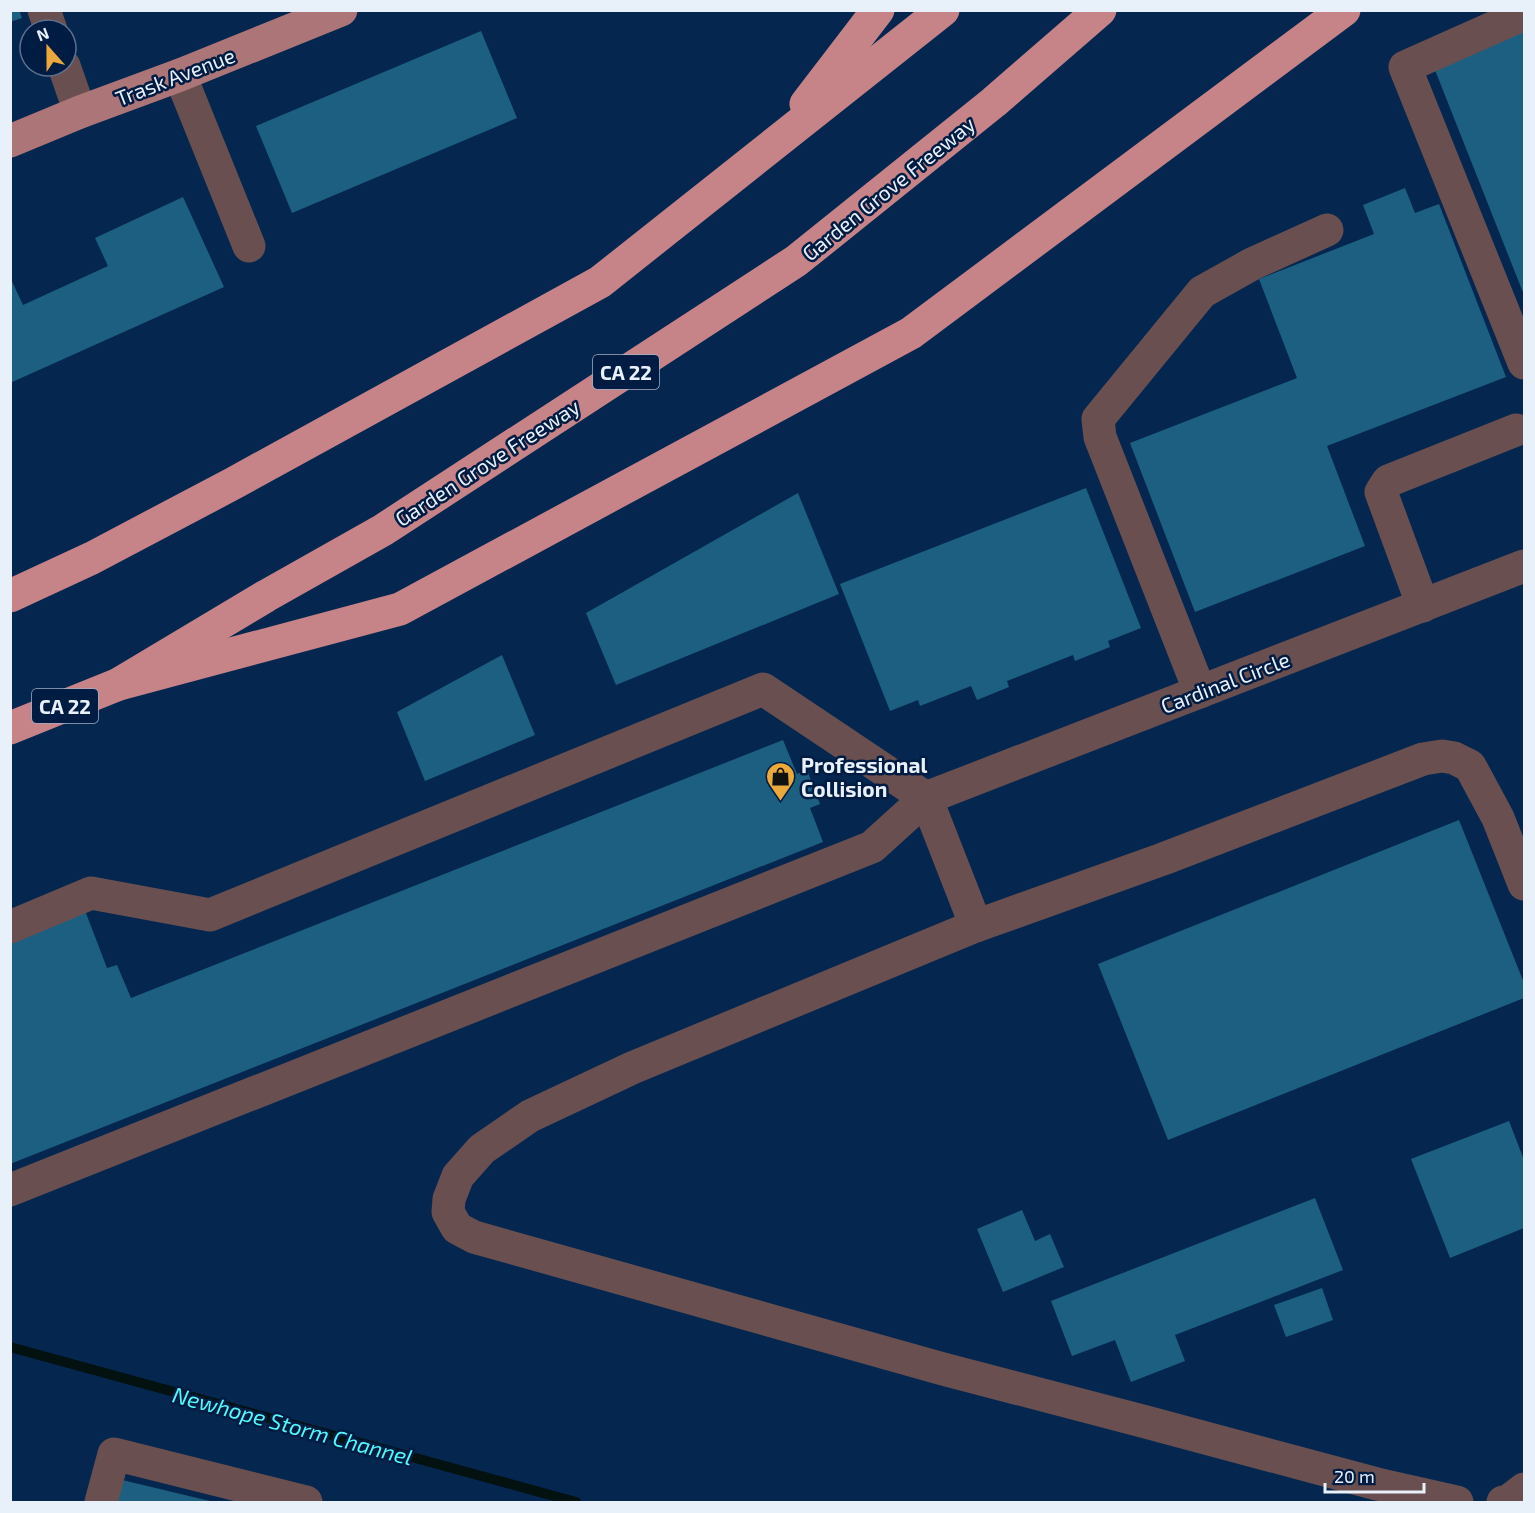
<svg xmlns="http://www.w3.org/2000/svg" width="1535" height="1513" font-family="'Exo 2',sans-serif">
	<rect width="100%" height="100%" fill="#05274f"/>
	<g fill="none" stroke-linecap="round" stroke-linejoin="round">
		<polyline stroke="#031111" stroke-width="10" points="10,1347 576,1502"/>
	</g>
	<g fill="#1d5f80">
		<polygon points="10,10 19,10 22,18 10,22"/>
		<polygon points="1524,29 1524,295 1433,65"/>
		<polygon points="481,31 517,118 292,213 256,126"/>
		<polygon points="1405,188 1415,213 1439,204 1506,377 1327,446 1365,546 1195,612 1130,443 1297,378 1259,279 1374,234 1363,205"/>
		<polygon points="183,197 224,287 10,383 10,277 23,305 108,266 95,238"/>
		<polygon points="1086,488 1141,628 1108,641 1110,647 1075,661 1073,655 1007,681 1009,687 977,700 971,686 920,706 918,700 890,711 840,584"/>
		<polygon points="798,493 839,594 616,685 586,613"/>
		<polygon points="502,655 535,735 425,781 397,712"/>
		<polygon points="783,740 797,774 807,770 820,804 810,808 823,842 10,1164 10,937 84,908 107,968 117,965 131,998"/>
		<polygon points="1459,820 1524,983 1524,998 1168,1140 1098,964"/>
		<polygon points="1509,1121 1524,1160 1524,1228 1450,1258 1411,1159"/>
		<polygon points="1315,1198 1343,1270 1175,1335 1185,1361 1131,1382 1115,1340 1072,1356 1051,1301"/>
		<polygon points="1022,1210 1035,1241 1050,1234 1064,1267 1003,1292 977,1229"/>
		<polygon points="1322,1288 1333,1320 1286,1337 1274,1305"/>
		<polygon points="118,1479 214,1502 112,1502"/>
	</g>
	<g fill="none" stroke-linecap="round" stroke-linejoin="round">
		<g stroke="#6a4f50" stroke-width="33">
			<polyline points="44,10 51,30"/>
			<polyline points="1524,14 1405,67 1524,363"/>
			<polyline points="64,66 80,112"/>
			<polyline points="180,75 249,246"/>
			<polyline points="1423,606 1381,492 1388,481 1516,430"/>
			<polyline points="1200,692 1100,437 1098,419 1202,292 1252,264 1327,230"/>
			<polyline points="10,927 91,893 210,915 763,689 926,798 976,926"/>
			<polyline points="10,1190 872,847 926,798 1524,566"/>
			<polyline points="101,1502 114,1454 306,1502"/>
			<polyline points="1457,1502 1377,1484 1146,1422 943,1369 474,1237 457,1228 448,1212 449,1199 458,1176 482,1149 530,1116 632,1068 973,927 1163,859 1423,759 1442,756 1454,758 1470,766 1498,818 1524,884"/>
			<polyline points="1503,1502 1507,1502 1524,1489"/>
		</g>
		<polyline stroke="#ac7578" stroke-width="33" points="10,141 80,112 180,75 341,10"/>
		<g stroke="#c68388" stroke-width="33">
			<polyline points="806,104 878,10"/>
			<polyline points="10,596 92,558 234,483 600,282 943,10"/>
			<polyline points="119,684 400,609 911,333 1344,10"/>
			<polyline points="10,728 119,684 266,596 383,530 796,261 994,102 1100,10"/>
		</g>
	</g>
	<defs>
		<symbol id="shop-pin" viewBox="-11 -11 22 30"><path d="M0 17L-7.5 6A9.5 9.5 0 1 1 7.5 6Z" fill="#eca93b" stroke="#001c43"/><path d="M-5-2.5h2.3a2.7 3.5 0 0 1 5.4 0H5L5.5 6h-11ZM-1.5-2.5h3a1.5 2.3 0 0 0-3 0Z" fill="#111"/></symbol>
	</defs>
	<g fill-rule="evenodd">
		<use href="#shop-pin" x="764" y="760" width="33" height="45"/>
	</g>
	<g text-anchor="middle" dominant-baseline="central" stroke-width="5" stroke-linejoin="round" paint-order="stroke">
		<g fill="#001c43" stroke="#a2b0c3" stroke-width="1.5">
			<rect x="593" y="355" width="66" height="34" rx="4.5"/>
			<rect x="32" y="689" width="66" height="34" rx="4.5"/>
		</g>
		<g font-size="20" font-weight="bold" fill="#e8f0fa">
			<text x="626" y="372">CA 22</text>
			<text x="65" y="706">CA 22</text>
		</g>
		<g font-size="21" fill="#e8f0fa" stroke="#001c43">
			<text transform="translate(175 76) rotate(-21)">Trask Avenue</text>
			<text transform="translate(888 188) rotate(-39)">Garden Grove Freeway</text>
			<text transform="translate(487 462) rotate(-33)">Garden Grove Freeway</text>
			<text transform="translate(1225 682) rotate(-21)">Cardinal Circle</text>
		</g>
		<g font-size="21" font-weight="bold" fill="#e8f0fa" stroke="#001c43" text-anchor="start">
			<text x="801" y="764">Professional<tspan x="801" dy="24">Collision</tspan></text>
		</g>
		<g font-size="22" font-style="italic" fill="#51fafa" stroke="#001c43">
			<text transform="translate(293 1425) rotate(15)">Newhope Storm Channel</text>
		</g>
	</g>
	<rect width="1535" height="1513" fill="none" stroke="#e8f0fa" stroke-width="24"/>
	<g transform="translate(48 48) rotate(339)"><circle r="28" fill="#001c43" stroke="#5d718c" stroke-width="1.5"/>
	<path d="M0-4.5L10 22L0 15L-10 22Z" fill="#eca93b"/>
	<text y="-9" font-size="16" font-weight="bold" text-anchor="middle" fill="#e8f0fa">N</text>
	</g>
	<path d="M1325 1483v9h99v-9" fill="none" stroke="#e8f0fa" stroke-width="3"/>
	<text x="1334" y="1483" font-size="18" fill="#e8f0fa" stroke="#001c43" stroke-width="4.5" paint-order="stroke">20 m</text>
</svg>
